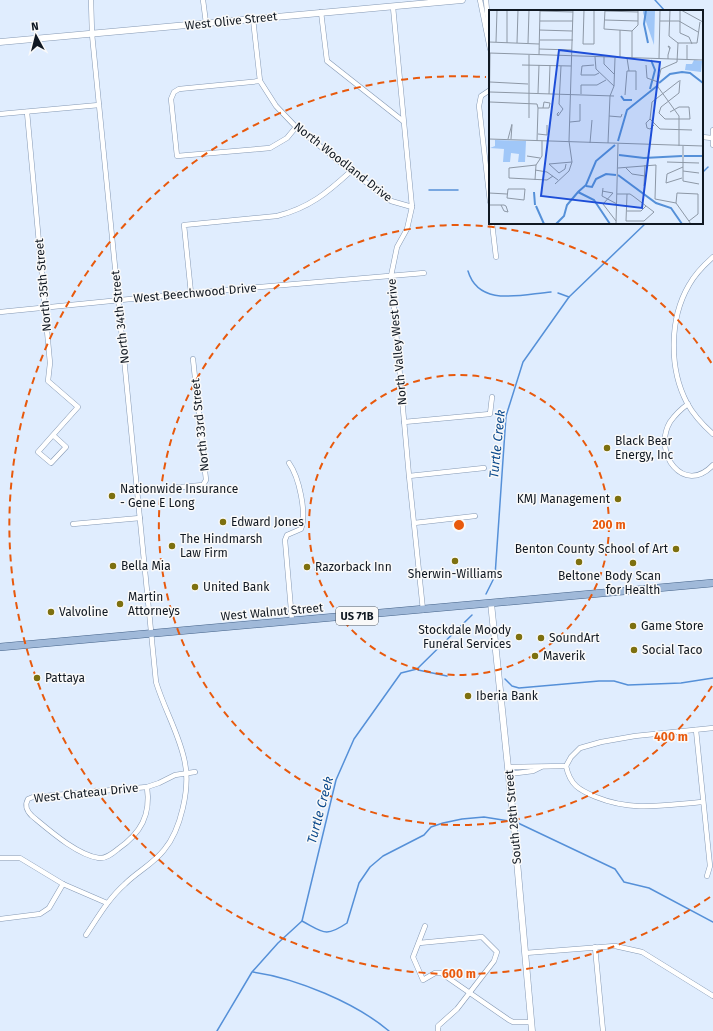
<svg xmlns="http://www.w3.org/2000/svg" width="713" height="1031" font-family="'Fira Sans',sans-serif">
	<rect width="100%" height="100%" fill="#e0edfe"/>
	<g fill="none" stroke-linecap="round" stroke-linejoin="round">
		<g stroke="#5590d8" stroke-width="1.5">
			<polyline points="655,0 665,11"/>
			<polyline points="702,173 708,167"/>
			<polyline points="429,190 458,190"/>
			<path d="M468,271C479,308 523,294 551,292"/>
			<polyline points="558,293 569,297"/>
			<polyline points="486,594 495,576 506,416 523,362 569,297 646,223"/>
			<polyline points="418,670 447,676"/>
			<polyline points="505,679 512,686 519,688 599,681 614,681 628,685 681,683 713,678"/>
			<polyline points="518,823 615,869 624,882 649,888 713,922"/>
			<path d="M302,921C323,932 325,938 347,923L359,883L370,867L383,856L424,835L431,827L443,823L462,819L484,817L509,821"/>
			<path d="M253,972C296,978 356,1003 389,1031"/>
			<polyline points="217,1031 252,972 278,943 302,921 336,780 354,739 401,673 417,669 472,615"/>
		</g>
		<defs>
			<g id="street">
				<polyline points="203,0 206,23"/>
				<polyline points="480,0 490,49"/>
				<polyline points="486,0 488,22 486,27"/>
				<polyline points="393,7 412,207 407,229 397,247 391,276 409,476 423,610"/>
				<polyline points="321,12 327,61 403,121"/>
				<polyline points="253,19 260,81 276,106 296,127 351,171 391,201 412,207"/>
				<polyline points="260,81 179,89 174,92 171,99 177,156 270,148 287,138 296,127"/>
				<polyline points="490,90 481,96 479,106 490,202"/>
				<polyline points="27,112 50,363 48,381 78,407 53,435 66,447 51,463 38,452 53,435"/>
				<polyline points="0,114 99,105"/>
				<polyline points="713,130 713,145"/>
				<polyline points="702,137 712,138"/>
				<polyline points="492,223 496,257"/>
				<path d="M713,257C704,265 695,274 689,285C669,319 669,369 687,403C693,414 704,426 713,434"/>
				<path d="M191,293L184,225L277,216C309,208 327,193 351,171"/>
				<polyline points="0,312 191,293 424,273"/>
				<path d="M688,404C681,409 675,415 670,422C652,453 684,496 713,465"/>
				<polyline points="404,422 490,414 492,397"/>
				<path d="M289,463C299,477 307,513 301,529L287,535L285,540L292,621"/>
				<polyline points="409,476 484,468"/>
				<polyline points="137,491 203,485 206,480 193,359"/>
				<polyline points="414,523 475,516"/>
				<polyline points="73,524 140,518"/>
				<polyline points="696,730 710,866 707,876"/>
				<path d="M566,766C570,785 579,790 596,797C633,812 664,805 703,802"/>
				<polyline points="509,767 566,766 571,757 580,748 601,742 635,736 713,728"/>
				<polyline points="509,774 533,771 541,767"/>
				<path d="M147,787C151,815 141,833 118,849C113,853 106,859 99,858C77,855 49,830 32,816C27,811 24,806 28,799L33,797L147,787L159,783L175,775L195,772"/>
				<polyline points="0,858 20,858 63,884 107,903"/>
				<polyline points="0,919 40,914 49,908 63,884"/>
				<polyline points="425,926 413,957 423,980 435,973 441,973 509,1020 513,1022 531,1022"/>
				<path d="M86,935C98,917 109,898 125,884C137,872 153,864 164,850C181,830 190,788 185,763C180,735 164,709 156,682L92,34L91,0"/>
				<polyline points="419,943 482,937 497,952 494,961 457,1009 438,1026 438,1031"/>
				<polyline points="595,947 603,1031"/>
				<polyline points="525,953 615,946 642,952 713,996"/>
			</g>
			<g id="secondary">
				<polyline points="0,42 462,0"/>
				<polyline points="491,603 513,816 532,1031"/>
			</g>
			<polyline id="primary" points="0,647 713,583"/>
		</defs>
		<use href="#street" stroke="#8599b4" stroke-width="5.5"/>
		<use href="#secondary" stroke="#8599b4" stroke-width="7"/>
		<use href="#primary" stroke="#456389" stroke-width="8"/>
		<use href="#street" stroke="#fff" stroke-width="4.5"/>
		<use href="#secondary" stroke="#fff" stroke-width="6"/>
		<use href="#primary" stroke="#a0b9d9" stroke-width="7"/>
	</g>
	<g fill="none" stroke="#e8590c" stroke-width="2" stroke-dasharray="7 5">
		<circle cx="459" cy="525" r="150"/>
		<path d="M712 686A300 300 0 1 1 712 364"/>
		<path d="M710 897A449 449 0 1 1 486 77"/>
	</g>
	<g fill="#7d700f" stroke="#f9f9f9" stroke-width="1.5">
		<circle cx="607" cy="448" r="4"/>
		<circle cx="112" cy="496" r="4"/>
		<circle cx="618" cy="499" r="4"/>
		<circle cx="223" cy="522" r="4"/>
		<circle cx="172" cy="546" r="4"/>
		<circle cx="676" cy="549" r="4"/>
		<circle cx="455" cy="561" r="4"/>
		<circle cx="579" cy="562" r="4"/>
		<circle cx="633" cy="563" r="4"/>
		<circle cx="113" cy="566" r="4"/>
		<circle cx="307" cy="567" r="4"/>
		<circle cx="195" cy="587" r="4"/>
		<circle cx="120" cy="604" r="4"/>
		<circle cx="51" cy="612" r="4"/>
		<circle cx="633" cy="626" r="4"/>
		<circle cx="519" cy="637" r="4"/>
		<circle cx="541" cy="638" r="4"/>
		<circle cx="634" cy="650" r="4"/>
		<circle cx="535" cy="656" r="4"/>
		<circle cx="37" cy="678" r="4"/>
		<circle cx="468" cy="696" r="4"/>
	</g>
	<g text-anchor="middle" dominant-baseline="central" stroke-width="3" stroke-linejoin="round" paint-order="stroke">
		<rect fill="#f9f9f9" stroke="#565c62" stroke-width="1" x="336" y="607" width="42" height="18" rx="3"/>
		<g font-size="11" font-weight="bold" fill="#101822">
			<text x="357" y="616">US 71B</text>
		</g>
		<g font-size="12" fill="#101822" stroke="#f9f9f9">
			<text transform="translate(231 21) rotate(-6)">West Olive Street</text>
			<text transform="translate(343 162) rotate(38)">North Woodland Drive</text>
			<text transform="translate(43 285) rotate(-95)">North 35th Street</text>
			<text transform="translate(195 293) rotate(-5)">West Beechwood Drive</text>
			<text transform="translate(120 317) rotate(-96)">North 34th Street</text>
			<text transform="translate(397 342) rotate(-95)">North Valley West Drive</text>
			<text transform="translate(200 425) rotate(-96)">North 33rd Street</text>
			<text transform="translate(272 612) rotate(-5)">West Walnut Street</text>
			<text transform="translate(86 793) rotate(-6)">West Chateau Drive</text>
			<text transform="translate(513 817) rotate(-95)">South 28th Street</text>
		</g>
		<g font-size="12" fill="#101822" stroke="#f9f9f9" text-anchor="start">
			<text x="615" y="441">Black Bear<tspan x="615" dy="14">Energy, Inc</tspan></text>
			<text x="120" y="489">Nationwide Insurance<tspan x="120" dy="14">- Gene E Long</tspan></text>
			<text x="610" y="499" text-anchor="end">KMJ Management</text>
			<text x="231" y="522">Edward Jones</text>
			<text x="180" y="539">The Hindmarsh<tspan x="180" dy="14">Law Firm</tspan></text>
			<text x="668" y="549" text-anchor="end">Benton County School of Art</text>
			<text x="121" y="566">Bella Mia</text>
			<text x="315" y="567">Razorback Inn</text>
			<text x="455" y="574" text-anchor="middle">Sherwin-Williams</text>
			<text x="579" y="576" text-anchor="middle">Beltone</text>
			<text x="633" y="576" text-anchor="middle">Body Scan<tspan x="633" dy="14">for Health</tspan></text>
			<text x="203" y="587">United Bank</text>
			<text x="128" y="597">Martin<tspan x="128" dy="14">Attorneys</tspan></text>
			<text x="59" y="612">Valvoline</text>
			<text x="641" y="626">Game Store</text>
			<text x="511" y="630" text-anchor="end">Stockdale Moody<tspan x="511" dy="14">Funeral Services</tspan></text>
			<text x="549" y="638">SoundArt</text>
			<text x="642" y="650">Social Taco</text>
			<text x="543" y="656">Maverik</text>
			<text x="45" y="678">Pattaya</text>
			<text x="476" y="696">Iberia Bank</text>
		</g>
		<g font-size="13" font-style="italic" fill="#0c4a8c" stroke="#f9f9f9">
			<text transform="translate(497 444) rotate(-84)">Turtle Creek</text>
			<text transform="translate(320 810) rotate(-75)">Turtle Creek</text>
		</g>
	</g>
	<g transform="translate(489 10)">
		<rect width="214" height="214" fill="#e0edfe"/>
		<path d="M6,130L37,131L36,152H29L30,144L22,143L21,152H14L15,139L1,138L6,136Z" fill="#a0c7f8"/>
		<path d="M154,0H166L165,35L154,3ZM205,50L213,51L212,62L196,60L197,54H203Z" fill="#a0c7f8"/>
		<path fill="none" stroke="#5590d8" stroke-width="2" d="M157,0L155,14L159,33M170,73L181,64L193,62L201,63L214,73M161,79L166,60L162,50M132,86L135,90H143M129,131L138,100L168,76M130,145L155,148L193,146M195,146H214M129,165L167,193L182,198L193,214M97,176L103,177L107,169L117,164L127,165M45,182L46,195M89,182L105,190L121,214M47,196L55,214M67,214L75,206L78,195L89,182L97,175L107,151L126,135"/>
		<path fill="none" stroke="#8d98a6" stroke-width="1" d="M95,0L94,34H105V0M116,0L115,19L143,21M181,0L180,26L189,33M191,0V23L200,27L203,34M192,0L214,12M51,1L84,2M116,1L149,2M116,10L149,11M51,11H84M171,11H190L209,22M50,20L83,21M143,21L149,15V0M51,30H84M0,32L50,34M7,32L8,0M18,33V0M28,33L29,0M39,33L40,0M189,33L188,52L172,59L169,72V77L190,106V136M189,33H208L211,12M50,39L83,40M0,43L214,50M50,45L51,0M106,47L107,59L125,76M115,47V54L125,64M131,47V20M138,48L140,61M143,48V21M170,49L171,0M179,49V45L181,38V37L179,36L181,39M198,49V35M33,55L82,56M105,55L93,56L92,65H106L110,63M157,55L158,68L169,72M190,71L163,92L161,109L171,119L203,120M1,72L39,74M1,82L125,86M49,83L50,55M60,84L61,55M92,84V75H108L117,70M136,85L138,61H147V80M1,92L48,94L49,98M49,98H60L61,93L55,92L54,98M70,102L68,104L69,106L74,99L70,94L72,56M181,102L190,97H200L201,109H176L170,103L172,97L190,83L191,70M120,106L132,107L133,104M40,108V45M161,109L157,113L158,118L161,119L165,115M81,112L91,111V94M0,119L1,43M49,124L58,125V115M0,129L214,136M19,129L23,114M22,129L23,115M48,131L49,98M101,133L103,110M119,133L121,86L125,76L126,48M194,136V171L210,174M38,146L51,148M178,152L210,153M77,154L76,159L70,163L60,154L83,152M47,155L20,158V168L58,170L64,166M129,158L167,155L166,189L187,193L202,214M137,158L143,164L156,166M46,160L58,162L69,170M194,161L210,163M193,168L177,173L178,164L194,157M46,170L47,155L53,146V131M66,174L80,161L83,152L80,131L84,0M155,176L156,155M114,178L113,186L128,194M36,179L35,190L18,188L19,179ZM113,181L124,183L114,194L127,211M0,183L18,184M128,184H141L144,186L165,202L155,211H137L138,184M187,193L188,183L209,184V204L200,211M0,195H15L17,196L19,202L15,201L12,195M138,201H152L157,196M127,214L129,134"/>
		<path fill="#1d4ed8" fill-opacity="0.15" stroke="#1d4ed8" stroke-width="2" d="M70,40L171,52L153,198L52,186Z"/>
		<rect width="214" height="214" fill="none" stroke="#101822" stroke-width="2"/>
	</g>
	<circle cx="459" cy="525" r="6" fill="#e8590c" stroke="#f9f9f9" stroke-width="2"/>
	<g font-size="12" text-anchor="middle" font-weight="bold" fill="#e8590c" stroke="#f9f9f9" stroke-width="3" stroke-linejoin="round" paint-order="stroke">
		<text x="609" y="529">200 m</text>
		<text x="671" y="741">400 m</text>
		<text x="459" y="978">600 m</text>
	</g>
	<g transform="translate(36 36) rotate(353)" stroke="#f9f9f9" stroke-width="3" paint-order="stroke">
	<path d="M0-3L7 15L0 10L-7 15Z" fill="#101822"/>
	<text y="-6" font-size="11" font-weight="bold" text-anchor="middle" fill="#101822">N</text>
	</g>
</svg>
